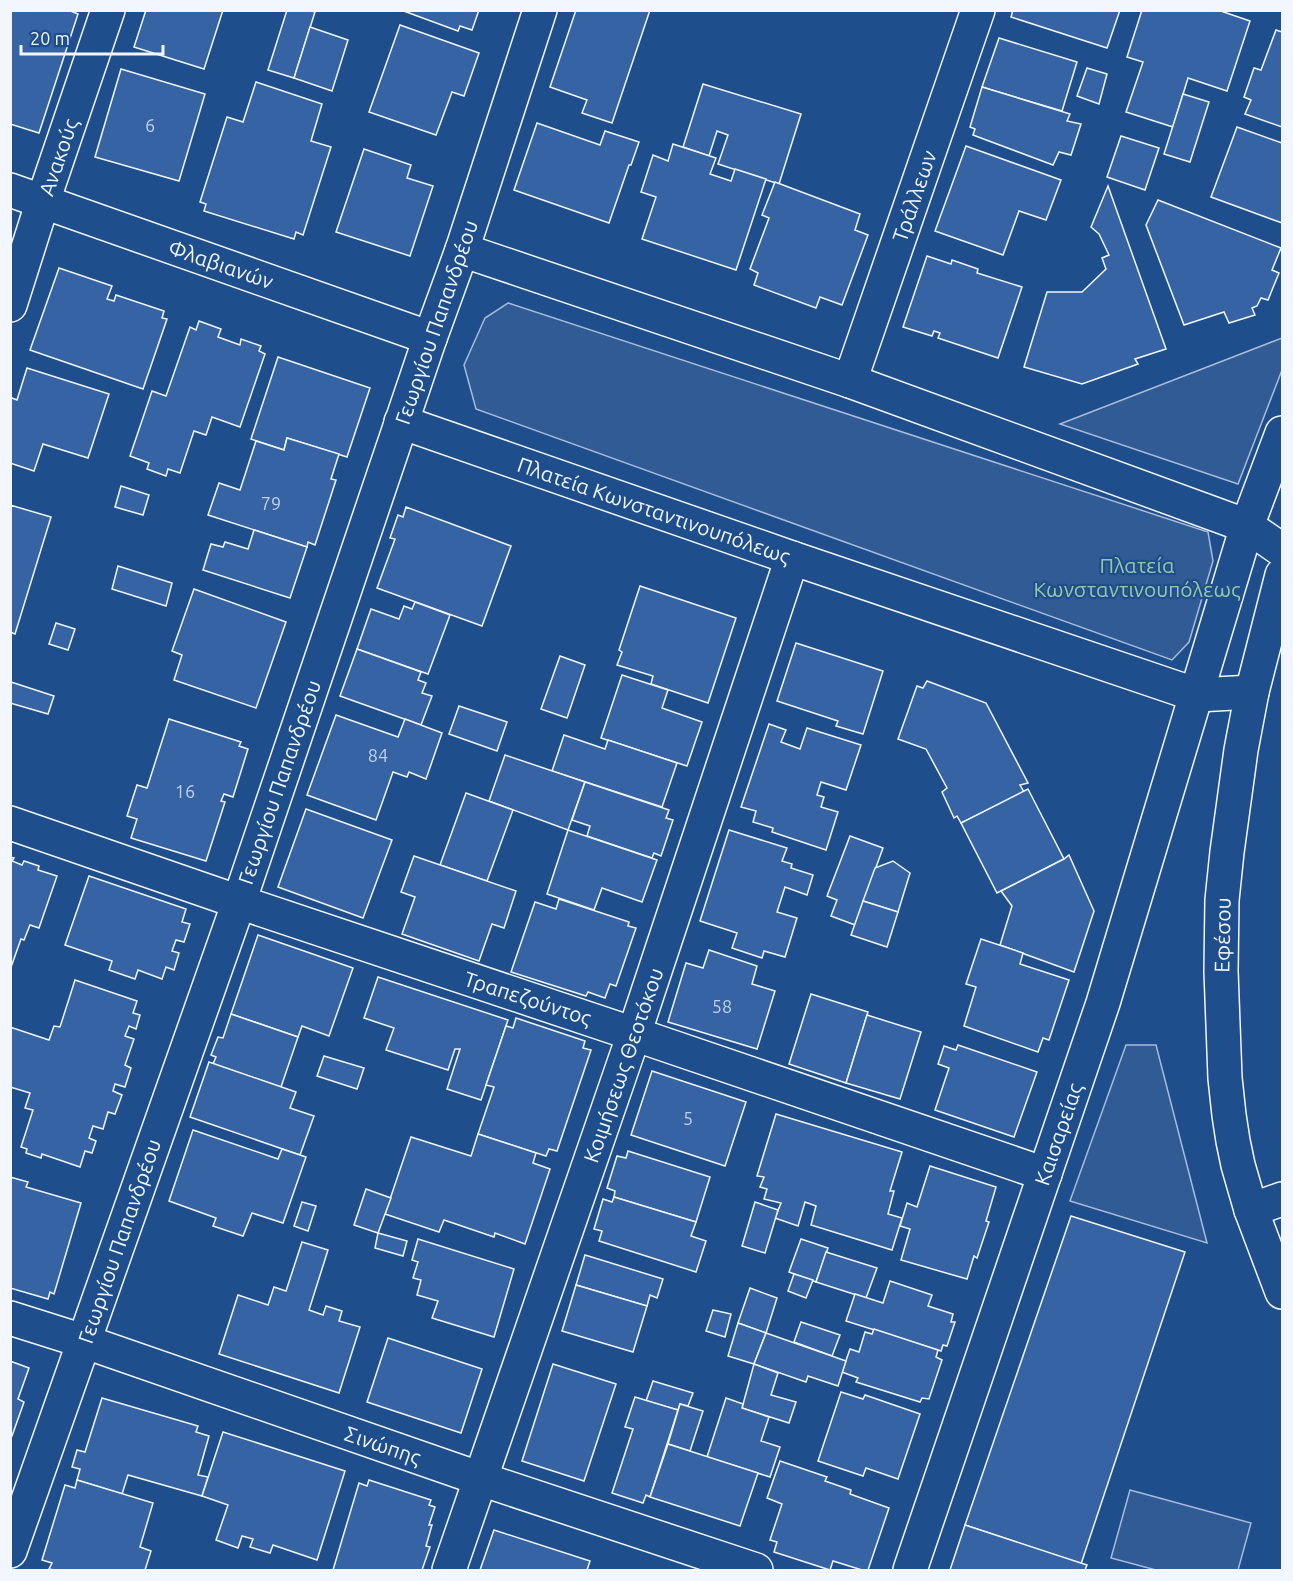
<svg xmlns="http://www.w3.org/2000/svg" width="1293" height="1581" font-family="Ubuntu,sans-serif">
	<rect width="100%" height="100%" fill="#1f4e8c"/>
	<g fill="#305b95" stroke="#a8bbd7" stroke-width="1.5">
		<polygon points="508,303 1208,532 1213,561 1189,642 1172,660 476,409 464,365 485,318"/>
		<polygon points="1282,338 1282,370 1238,484 1060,424"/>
		<polygon points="1126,1045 1156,1045 1207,1243 1070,1201"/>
		<polygon points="1130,1490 1251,1523 1238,1570 1156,1570 1111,1558"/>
	</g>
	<g fill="#3563a3" stroke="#f2f6ff" stroke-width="1.5">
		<polygon points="10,10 68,10 78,14 39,133 10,124"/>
		<polygon points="146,10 223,10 204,69 134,47"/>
		<polygon points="287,10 309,10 315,12 294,78 268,70"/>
		<polygon points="401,10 479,10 472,30 460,26 458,31"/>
		<polygon points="576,10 650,10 612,123 582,113 587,100 550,87"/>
		<polygon points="1013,10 1120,10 1107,48 1011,17"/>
		<polygon points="1142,10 1218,10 1250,21 1227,91 1188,78 1173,127 1126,112 1143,62 1127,57"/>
		<polygon points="400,25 479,53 464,96 452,92 436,135 369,112"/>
		<polygon points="310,27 348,40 332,91 294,78"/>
		<polygon points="1276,30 1282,32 1282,127 1245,114 1251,100 1244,97 1254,68 1261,70"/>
		<polygon points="999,38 1077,62 1062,111 982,87"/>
		<polygon points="1087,68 1107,74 1099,104 1077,96"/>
		<polygon points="121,69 205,94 179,181 95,157"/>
		<polygon points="256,82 322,104 311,141 331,147 303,235 296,232 294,239 204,211 206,204 200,202 227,117 243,122"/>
		<polygon points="703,84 801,114 779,184 718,164 728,135 717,131 709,156 683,147"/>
		<polygon points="982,87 1070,114 1067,121 1081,124 1071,155 1059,152 1053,165 973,135 975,129 970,127"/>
		<polygon points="1183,94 1209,102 1190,162 1164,154"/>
		<polygon points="537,123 600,145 605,131 639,142 631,165 629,165 609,223 514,190"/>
		<polygon points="1237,127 1282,143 1282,223 1211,197"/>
		<polygon points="1121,136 1159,148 1145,190 1107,177"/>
		<polygon points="673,144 716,158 710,174 731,181 735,169 766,179 736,270 642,239 656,197 641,192 653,155 668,161"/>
		<polygon points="966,146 1061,180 1046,220 1019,211 1003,255 935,231"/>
		<polygon points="364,149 411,165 407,178 433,186 410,256 336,232"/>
		<polygon points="775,182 860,214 855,230 868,235 842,305 820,297 816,308 754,285 758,273 750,269 769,218 762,215"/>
		<polygon points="1108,186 1166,349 1135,359 1138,364 1082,384 1024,367 1047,292 1082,292 1106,269 1102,258 1109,255 1099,234 1091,227"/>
		<polygon points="1158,200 1281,248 1272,270 1279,273 1268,300 1261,298 1257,306 1252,308 1255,315 1229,323 1224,312 1184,325 1146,225"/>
		<polygon points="927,256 951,264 952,260 978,269 977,273 1022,287 998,358 938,338 940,333 934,331 932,336 903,327"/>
		<polygon points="59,268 112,286 107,299 114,301 116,295 164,311 162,318 167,319 143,389 30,350"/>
		<polygon points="199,321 221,329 218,337 240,345 241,339 261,346 259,351 265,354 240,427 212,417 206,435 194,431 180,473 168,469 166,476 147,469 149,463 130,456 152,391 166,396 190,327 196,330"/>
		<polygon points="278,357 370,388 347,457 287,438 284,450 251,439"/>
		<polygon points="27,368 109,394 88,458 43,444 34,471 10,463 10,402 12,398 17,400"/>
		<polygon points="287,438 339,454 331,479 336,480 315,545 308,542 307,547 208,515 219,483 240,490 256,441 284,450"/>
		<polygon points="121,486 149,495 143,515 115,507"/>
		<polygon points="10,505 51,517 15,634 10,632"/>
		<polygon points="406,507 511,546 482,626 377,588 395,539 390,538 398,515 403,517"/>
		<polygon points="254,530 307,547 290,598 203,570 211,544 223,547 225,542 248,549"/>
		<polygon points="118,566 172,583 166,606 112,589"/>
		<polygon points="640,586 736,618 708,703 651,684 653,676 617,665 622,652 619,650"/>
		<polygon points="194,589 286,622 256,708 174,680 182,655 172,651"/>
		<polygon points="415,602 450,615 428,674 357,649 371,609 399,619 404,606 412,609"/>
		<polygon points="56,623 75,629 68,650 49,644"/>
		<polygon points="796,643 883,671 863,734 836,726 838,721 777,701"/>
		<polygon points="357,649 421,672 418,680 426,683 422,693 432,696 421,725 340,696"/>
		<polygon points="560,656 585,665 567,718 541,709"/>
		<polygon points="622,675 668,690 662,708 702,722 687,766 601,738"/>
		<polygon points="927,681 986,703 1028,783 1020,785 1024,792 961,823 957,816 954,818 942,792 947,788 926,749 898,739 917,686 923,688"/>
		<polygon points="11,682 54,696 48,714 10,703"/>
		<polygon points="459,706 507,722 497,751 449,734"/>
		<polygon points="336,715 398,737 405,719 442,733 426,779 409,772 407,777 393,772 376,820 307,795"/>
		<polygon points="169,719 241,742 239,746 248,749 233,797 224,794 221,801 225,802 206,861 131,838 137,819 127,816 137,785 147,788"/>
		<polygon points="769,724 786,730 781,742 800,749 807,728 861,745 846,790 821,782 817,795 824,797 821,807 838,812 826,850 772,832 773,828 753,822 756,811 741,807"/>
		<polygon points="564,735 605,749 608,740 677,763 662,807 552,771"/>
		<polygon points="505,755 585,782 568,830 489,801"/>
		<polygon points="585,782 669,810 666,818 673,820 661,856 654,853 652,858 587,836 590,826 572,820"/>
		<polygon points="1028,789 1064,859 997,893 961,823"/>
		<polygon points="466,793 513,810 487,881 440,865"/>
		<polygon points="306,809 392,840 363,918 278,887"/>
		<polygon points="568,830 657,860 642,902 602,888 594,910 547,894"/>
		<polygon points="729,830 787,848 782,861 792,864 791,868 813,875 807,895 785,887 777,912 797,918 785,957 764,951 762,958 732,948 737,933 700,921"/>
		<polygon points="850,836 883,848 855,925 831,916 837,900 827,896"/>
		<polygon points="1069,855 1094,911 1074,972 1000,945 1012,906 1001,891 1064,859"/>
		<polygon points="414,856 516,891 504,928 492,924 479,961 402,934 415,897 401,892"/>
		<polygon points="10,857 14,858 12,861 22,865 24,861 39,866 38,870 57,876 39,928 30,925 24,940 21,939 10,970"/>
		<polygon points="893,861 910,873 898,912 863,901 875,868"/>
		<polygon points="89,876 186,909 182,922 190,924 184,942 176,940 172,951 179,953 174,970 166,967 162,979 138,970 135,979 109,970 112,961 65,945"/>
		<polygon points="559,899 629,922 628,926 636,928 616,986 610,984 605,998 588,992 586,996 511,972 535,902 556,909"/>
		<polygon points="863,901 898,912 887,947 851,935"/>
		<polygon points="258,935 353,968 329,1036 302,1026 298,1037 231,1014"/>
		<polygon points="981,939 1023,953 1020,964 1069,980 1049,1040 1043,1038 1038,1052 964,1026 976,987 966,984"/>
		<polygon points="709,950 757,966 752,984 775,991 757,1049 668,1022 686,963 703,968"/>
		<polygon points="378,977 508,1020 481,1100 447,1089 460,1049 455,1049 448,1070 386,1050 394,1028 364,1018"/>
		<polygon points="75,980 137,1001 133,1013 140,1015 136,1029 129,1026 125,1036 134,1039 125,1065 131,1068 125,1087 115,1084 113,1091 122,1095 115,1114 108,1112 103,1129 93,1126 89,1138 96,1141 92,1153 85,1151 80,1167 42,1154 41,1158 26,1153 27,1149 21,1147 33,1110 25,1108 30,1093 10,1087 10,1027 49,1040 54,1026 60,1027"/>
		<polygon points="811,994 868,1012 846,1083 789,1064"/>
		<polygon points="231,1014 298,1037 281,1087 213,1064 216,1057 211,1055 218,1037 223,1038"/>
		<polygon points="867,1015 921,1032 900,1099 846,1083"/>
		<polygon points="516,1018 585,1041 583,1048 591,1050 557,1151 549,1149 546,1156 478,1134 494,1087 486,1085 506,1026 513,1028"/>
		<polygon points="958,1045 1037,1072 1014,1137 935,1110 949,1068 938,1064 944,1046 956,1050"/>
		<polygon points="324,1056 364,1068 357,1089 317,1076"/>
		<polygon points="209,1062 296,1092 290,1108 314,1116 300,1155 190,1117"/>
		<polygon points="652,1071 746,1102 725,1166 631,1135"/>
		<polygon points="776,1114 902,1152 890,1191 894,1191 888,1214 902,1218 892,1250 811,1225 816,1206 805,1202 798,1226 775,1218 781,1203 764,1199 767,1189 760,1187 764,1177 757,1176"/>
		<polygon points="193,1130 278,1159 282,1149 306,1157 283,1223 252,1213 243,1236 213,1226 216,1218 169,1201"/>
		<polygon points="478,1134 536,1153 533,1163 550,1169 525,1244 495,1233 494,1237 444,1220 439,1232 385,1214 411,1137 471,1156"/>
		<polygon points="628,1151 710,1177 696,1222 614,1197 615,1191 607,1188 617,1156 626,1158"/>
		<polygon points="930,1166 996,1187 986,1221 989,1222 977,1258 974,1256 967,1279 901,1260 910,1229 900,1226 907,1203 917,1207"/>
		<polygon points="10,1177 28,1182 26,1187 81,1203 54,1294 50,1292 48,1299 10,1288"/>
		<polygon points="366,1189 391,1198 378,1233 354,1225"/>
		<polygon points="614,1197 696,1222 691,1236 706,1241 696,1272 599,1241 602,1231 594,1229 603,1199 612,1202"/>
		<polygon points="302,1202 316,1206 308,1231 294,1226"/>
		<polygon points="755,1202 778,1210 765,1253 742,1246"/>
		<polygon points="1071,1216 1185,1252 1081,1564 965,1525"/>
		<polygon points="378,1233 407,1241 403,1256 375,1248"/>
		<polygon points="418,1239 514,1269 494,1337 432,1318 438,1301 417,1295 421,1280 413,1278 418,1262 412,1260"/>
		<polygon points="801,1239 828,1248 816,1282 789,1272"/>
		<polygon points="302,1242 328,1250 309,1310 323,1315 326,1306 342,1311 339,1321 360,1327 339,1393 219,1354 238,1295 268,1305 274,1287 286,1291"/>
		<polygon points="826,1252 877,1268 866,1298 816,1282"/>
		<polygon points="585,1255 663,1279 657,1298 650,1295 647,1306 576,1285"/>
		<polygon points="794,1274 813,1280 806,1298 788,1291"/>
		<polygon points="890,1281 932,1295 928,1306 953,1314 951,1322 955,1322 947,1346 943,1345 941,1351 846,1321 855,1294 883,1303"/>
		<polygon points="576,1285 647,1306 633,1352 562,1331"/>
		<polygon points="750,1288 777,1298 766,1333 738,1323"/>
		<polygon points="713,1310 731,1314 725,1337 706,1331"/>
		<polygon points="801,1322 840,1335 832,1356 794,1342"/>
		<polygon points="738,1323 766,1333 754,1364 728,1356"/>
		<polygon points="874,1329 938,1350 936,1357 942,1360 929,1399 922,1398 920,1402 856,1382 858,1378 842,1372 850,1349 859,1352 865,1332 872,1334"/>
		<polygon points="766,1333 846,1361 838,1386 808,1376 806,1382 754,1364"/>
		<polygon points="388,1338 482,1369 461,1433 367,1402"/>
		<polygon points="10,1361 29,1368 18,1399 24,1402 12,1436 10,1435"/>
		<polygon points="553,1364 616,1384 584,1481 522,1461"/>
		<polygon points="754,1364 778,1373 771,1395 796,1402 789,1423 742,1408"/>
		<polygon points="653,1381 693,1393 688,1406 680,1404 678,1410 646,1401"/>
		<polygon points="841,1392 863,1399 865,1395 920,1414 898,1479 866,1468 863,1476 818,1461"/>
		<polygon points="635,1397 678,1410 650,1497 646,1495 643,1503 612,1493 633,1429 625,1427"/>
		<polygon points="102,1398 198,1426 196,1432 209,1436 198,1475 208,1477 202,1496 128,1475 122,1494 77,1480 80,1469 72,1467 77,1450 85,1452"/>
		<polygon points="726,1398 743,1404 742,1408 769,1417 761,1441 780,1447 770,1477 707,1457"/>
		<polygon points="680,1404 703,1411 690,1451 668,1444"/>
		<polygon points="223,1432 345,1471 317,1560 273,1545 270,1553 250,1547 253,1539 242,1536 238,1548 216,1540 228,1505 202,1496"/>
		<polygon points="668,1444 758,1473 740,1526 650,1497"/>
		<polygon points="780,1461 827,1477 825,1481 851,1490 850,1494 889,1508 868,1570 862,1570 833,1561 830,1570 774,1552 777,1542 770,1540 782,1504 767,1498"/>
		<polygon points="77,1480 153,1503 140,1547 151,1551 145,1570 54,1570 49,1569 52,1563 42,1560 65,1485 75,1488"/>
		<polygon points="369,1480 431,1500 429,1505 435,1507 429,1525 432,1525 426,1546 430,1547 422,1570 333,1570 359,1483 367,1486"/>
		<polygon points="965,1525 1087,1565 1085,1570 950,1570"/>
		<polygon points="494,1530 590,1561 587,1570 480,1570"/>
	</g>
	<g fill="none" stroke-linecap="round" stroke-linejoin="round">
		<defs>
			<g id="street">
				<polyline points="462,250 540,10"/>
				<polyline points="10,305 43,201 108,10"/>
				<polyline points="850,381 978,10"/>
				<polyline points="401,422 792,558 1197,695 1252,692"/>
				<polyline points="10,823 239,902 634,1034 1045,1174"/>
				<polyline points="1251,1210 1282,1199"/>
				<polyline points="10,1318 83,1341 481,1479 756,1570"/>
				<polyline points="10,1551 239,902 430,338"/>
				<polyline points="449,1570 634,1034 792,558"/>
			</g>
			<g id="secondary">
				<polyline points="10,190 430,338 462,250 850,381 1247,526 1282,550"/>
				<polyline points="1282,575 1252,692 1241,750 1227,852 1222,900 1221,971 1225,1078 1229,1115 1233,1141 1238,1165 1251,1210 1282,1292"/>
				<polyline points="910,1570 1103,1003 1247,526 1282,433"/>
			</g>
		</defs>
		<use href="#street" stroke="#f2f6ff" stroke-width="36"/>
		<use href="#secondary" stroke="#f2f6ff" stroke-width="36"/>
		<use href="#street" stroke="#1f4e8c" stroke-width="33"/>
		<use href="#secondary" stroke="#1f4e8c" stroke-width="33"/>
	</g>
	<g text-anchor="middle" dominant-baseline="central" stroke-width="4.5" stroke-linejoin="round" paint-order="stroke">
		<g font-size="18" fill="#c3d1e8">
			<text x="150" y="125">6</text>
			<text x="271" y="503">79</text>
			<text x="378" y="755">84</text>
			<text x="185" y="791">16</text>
			<text x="722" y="1006">58</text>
			<text x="688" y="1118">5</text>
		</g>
		<g font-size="21" fill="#f2f6ff" stroke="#1f4e8c">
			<text transform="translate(58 157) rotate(-71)">Ανακούς</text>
			<text transform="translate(914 196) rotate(-71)">Τράλλεων</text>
			<text transform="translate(221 264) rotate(19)">Φλαβιανών</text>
			<text transform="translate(436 322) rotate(-71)">Γεωργίου Παπανδρέου</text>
			<text transform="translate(654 510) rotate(19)">Πλατεία Κωνσταντινουπόλεως</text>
			<text transform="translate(279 782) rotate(-71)">Γεωργίου Παπανδρέου</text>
			<text transform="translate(1222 935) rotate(-89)">Εφέσου</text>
			<text transform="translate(528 998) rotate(18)">Τραπεζούντος</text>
			<text transform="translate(623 1065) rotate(-71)">Κοιμήσεως Θεοτόκου</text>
			<text transform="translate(1058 1134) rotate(-71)">Καισαρείας</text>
			<text transform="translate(119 1241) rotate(-71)">Γεωργίου Παπανδρέου</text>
			<text transform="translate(383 1445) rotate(19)">Σινώπης</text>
		</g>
		<g font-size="21" fill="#97c8a6" stroke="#1f4e8c">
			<text x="1137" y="565">Πλατεία<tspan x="1137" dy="24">Κωνσταντινουπόλεως</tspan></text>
		</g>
	</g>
	<rect width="1293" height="1581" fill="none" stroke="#f2f6ff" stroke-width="24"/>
	<path d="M21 45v9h142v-9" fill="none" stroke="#f2f6ff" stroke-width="3"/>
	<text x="30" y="45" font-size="18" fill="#f2f6ff" stroke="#1f4e8c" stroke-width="4.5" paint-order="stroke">20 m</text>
</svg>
